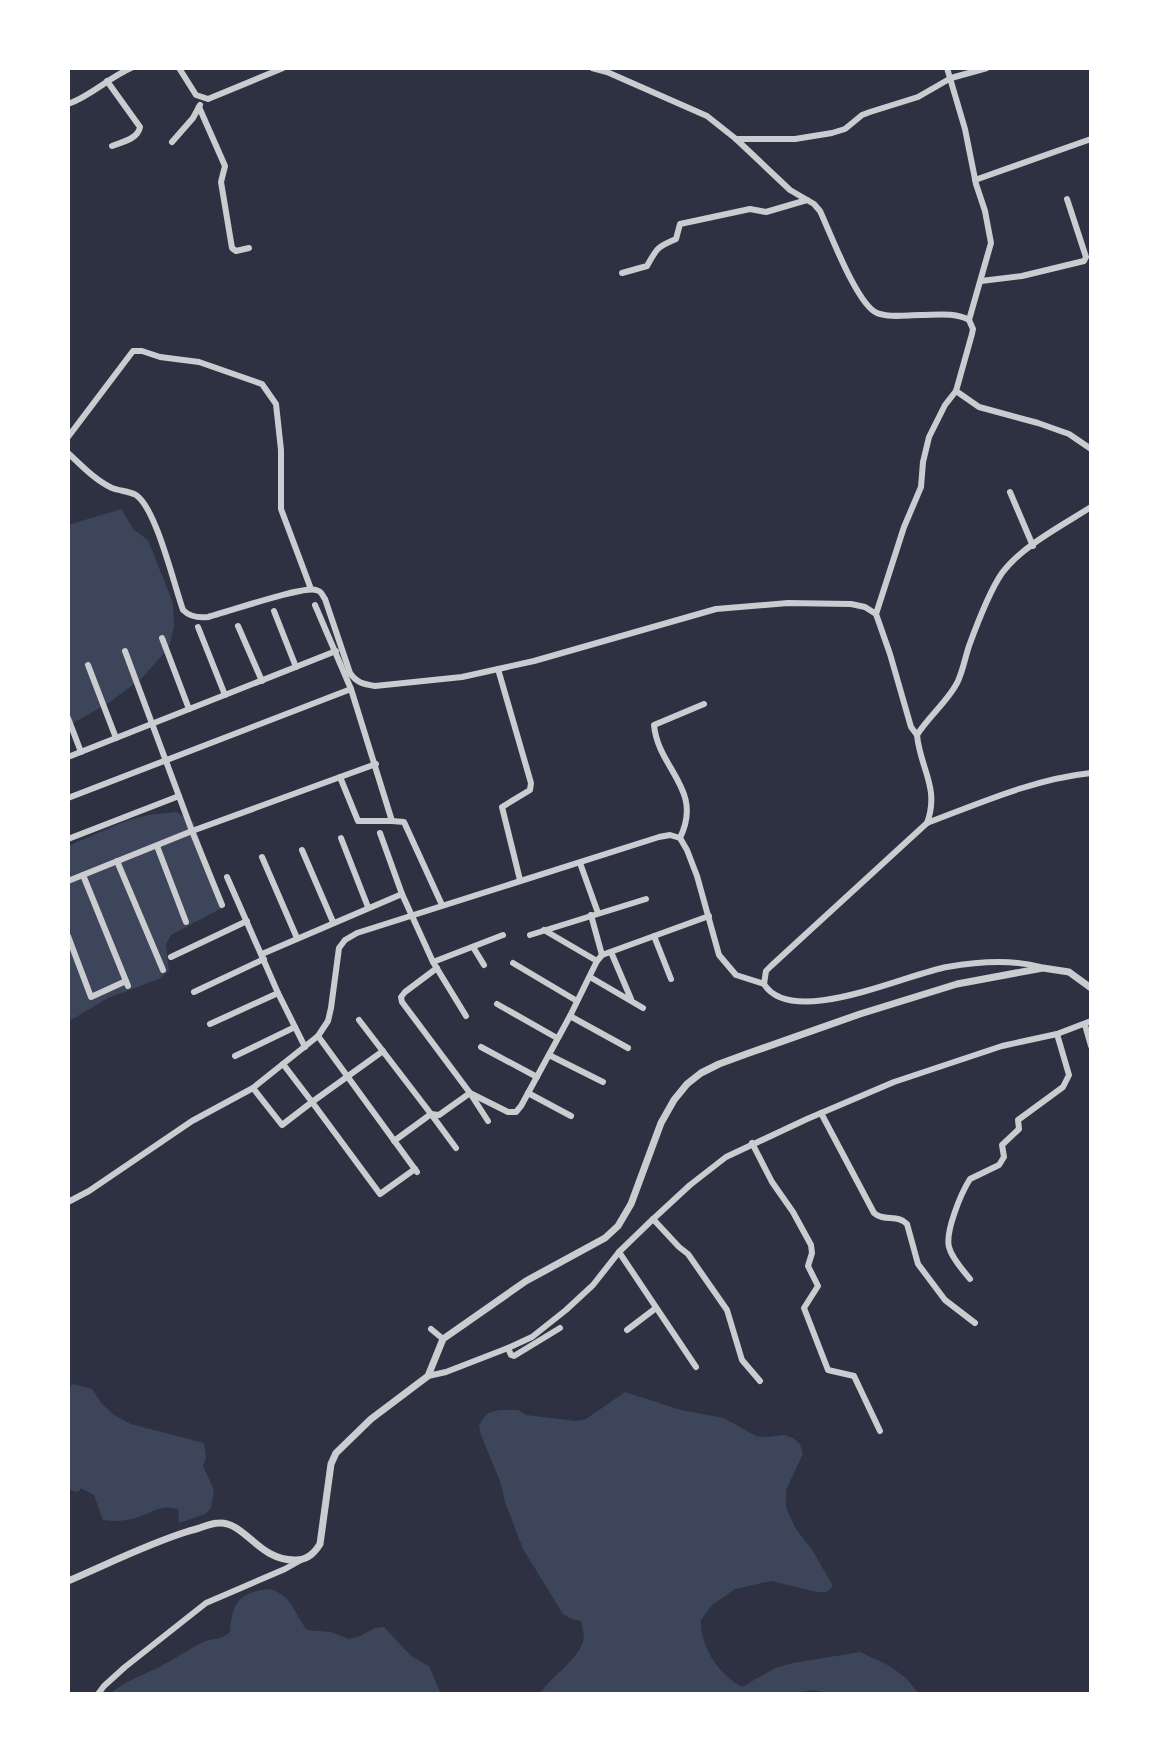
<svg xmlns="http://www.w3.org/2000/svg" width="1159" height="1762" font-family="'Noto Sans',sans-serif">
	<rect width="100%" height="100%" fill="#2d3142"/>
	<g fill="#3c4559">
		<polygon points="121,509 134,530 148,540 173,603 174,626 170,644 166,651 142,678 110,702 68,726 68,525"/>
		<polygon points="176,812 194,822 222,908 171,935 166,944 169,971 159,979 108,998 68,1022 68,846 128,820 148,815"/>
		<path d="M73,1384L92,1389L102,1404L114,1415L131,1424L204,1443L206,1458L203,1466L214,1490L211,1508L205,1514L179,1523L178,1509C159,1504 155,1512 138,1517C128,1521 114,1522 103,1520L94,1495L81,1488L78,1492L69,1490L68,1387Z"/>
		<path d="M625,1392L681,1410L724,1418L756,1436L766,1437L784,1435L793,1438L800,1444L803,1454L786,1490V1508L796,1529L813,1551L833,1586L827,1592H817L771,1581L735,1589L712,1605L701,1620C700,1647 719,1675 742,1687L775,1668L793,1663L860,1652L890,1666L906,1678L919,1694H832L813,1690L792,1694H540C551,1675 576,1663 583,1641C585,1635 582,1627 581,1621L571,1619L563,1614L523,1549L505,1502L501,1484L481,1435L479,1426L483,1418L490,1412L500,1410H518L526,1415L576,1421L586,1419Z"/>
		<path d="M269,1589C290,1593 295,1614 307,1630L331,1632L349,1639L358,1637L375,1628L384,1627L411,1656L429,1666L441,1694H110C124,1681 144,1675 161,1666C175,1659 187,1650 201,1643C212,1637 218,1642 230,1632C232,1603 239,1592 269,1589Z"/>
	</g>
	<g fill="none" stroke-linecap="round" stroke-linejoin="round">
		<g stroke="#caccd0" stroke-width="6">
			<polyline points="179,68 196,95 208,99 283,68"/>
			<path d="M592,68L607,72L707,116L736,139L790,190L814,204L820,211C830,232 857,305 877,313C889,318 907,315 920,315C936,315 955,312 969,320L973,329L972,334L956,391L979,407L1038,423L1069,434L1091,449"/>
			<polyline points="947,68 965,129 976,184 985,211 991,243 969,320"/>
			<path d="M107,81L140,127C138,139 122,142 112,146"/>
			<path d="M68,104C91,96 108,78 131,68"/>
			<polyline points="199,107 225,166 221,182 232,248 236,251 249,248"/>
			<polyline points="736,139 795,139 832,133 845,129 862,115 870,112 918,97 951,78 987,68"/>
			<polyline points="172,142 193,118 200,105"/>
			<polyline points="975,180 1091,139"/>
			<path d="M622,273L647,266C657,248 657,247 676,239L680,224L750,209L766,212L807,200"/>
			<polyline points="981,281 1022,276 1084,261 1086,257 1067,199"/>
			<polyline points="68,437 133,351 142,351 160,357 199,362 262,384 276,404 281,450 281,509 311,589"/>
			<path d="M68,453C82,466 95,480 112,488C120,491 129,491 136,495C156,508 174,585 183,610C190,617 199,618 208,617C228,612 301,586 316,590C322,592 321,593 325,599L350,673C357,683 363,684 375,686L462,677L534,661L716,609L788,603L851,604L865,607L876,614L890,654L911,727L917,735"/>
			<polyline points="1010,492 1033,546"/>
			<polyline points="315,605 351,689 392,821 404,822 442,905"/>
			<polyline points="274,611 296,667"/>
			<polyline points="876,614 904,527 921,487 923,462 929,437 945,405 956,391"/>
			<polyline points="238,626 262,681"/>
			<polyline points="198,627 225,695"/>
			<polyline points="162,638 189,709"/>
			<polyline points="125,651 192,831 222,905"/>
			<polyline points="88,665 116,738"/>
			<polyline points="498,669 531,783 530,790 502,807 520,880"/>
			<polyline points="68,718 81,752"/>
			<polyline points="68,757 336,651"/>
			<polyline points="340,777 358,821 392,821"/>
			<polyline points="68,798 351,689"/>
			<path d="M927,823C980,803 1034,779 1091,773"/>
			<polyline points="380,833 402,894"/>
			<polyline points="341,838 368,907"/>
			<path d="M680,838C704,789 658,769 654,725L704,704"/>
			<polyline points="68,839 179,796"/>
			<polyline points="157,846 186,922"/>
			<polyline points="302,850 333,922"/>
			<polyline points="262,857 297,938"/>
			<polyline points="117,861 163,970"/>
			<polyline points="580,863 598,913"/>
			<polyline points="83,875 128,986"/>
			<polyline points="227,877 278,993 305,1047"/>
			<polyline points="68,881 192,831 376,764"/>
			<polyline points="591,915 602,955"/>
			<polyline points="544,930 597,961"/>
			<polyline points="530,935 646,899"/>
			<polyline points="68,936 91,997 126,981"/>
			<polyline points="654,936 671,979"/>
			<polyline points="473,947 484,965"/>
			<polyline points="611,952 631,999"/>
			<polyline points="262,954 402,894 433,962 466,1016"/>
			<polyline points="171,957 247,921"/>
			<polyline points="433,962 503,935"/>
			<polyline points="513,963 577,1001"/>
			<path d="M1040,967C1011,959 976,962 947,967C906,974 792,1029 764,984L766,971L771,966L927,823C940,788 920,768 917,735C928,717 950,699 958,681C963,670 965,658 969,646C977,624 989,592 1002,573C1022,546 1063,525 1091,507"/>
			<polyline points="437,968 405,992 401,997 402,1002 470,1093 508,1112 516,1112 521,1106 570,1016 597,961 602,955 709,916"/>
			<polyline points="590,977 643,1008"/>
			<polyline points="194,992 264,959"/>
			<polyline points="497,1004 557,1038"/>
			<polyline points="570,1016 628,1048"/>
			<polyline points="359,1020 431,1114 439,1115 470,1093 488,1121"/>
			<polyline points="210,1024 278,993"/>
			<polyline points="1085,1025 1091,1046"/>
			<polyline points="318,1036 417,1172"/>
			<polyline points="481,1047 537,1077"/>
			<polyline points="549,1055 603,1082"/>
			<polyline points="235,1056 295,1027"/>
			<polyline points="283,1064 312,1102 383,1051"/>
			<polyline points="253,1088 282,1125 312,1102 380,1194 415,1169"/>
			<polyline points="528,1093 571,1116"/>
			<path d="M821,1113L874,1213C884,1222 898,1214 907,1224L918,1264L945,1300L975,1323"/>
			<polyline points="394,1141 431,1114 456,1148"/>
			<polyline points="752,1143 772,1182 793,1212 811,1245 812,1253 808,1266 818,1286 804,1308 828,1370 854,1376 880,1431"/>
			<polyline points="68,1202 89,1191 192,1121 253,1088 318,1036 328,1021 331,1008 339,948 345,940 357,933 659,837 670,835 680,838 687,850 697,876 719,955 736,975 764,984"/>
			<polyline points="653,1219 679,1247 688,1254 727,1310 742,1360 760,1381"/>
			<polyline points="619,1252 696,1367"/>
			<path d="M970,1279C963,1270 952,1259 949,1247C945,1232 961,1193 970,1179L999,1165L1004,1157L1002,1145L1019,1129L1018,1120L1063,1087L1069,1075L1057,1034"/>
			<polyline points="431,1329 443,1339"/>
			<polyline points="627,1330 656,1308"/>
			<polyline points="508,1348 511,1355 514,1356 560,1328"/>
			<polyline points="428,1376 446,1372 508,1348 532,1337 566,1310 593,1285 619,1252 651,1221 690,1185 726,1157 807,1119 894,1082 1002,1046 1057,1034 1091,1021"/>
			<polyline points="98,1694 104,1686 125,1667 206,1603 285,1569 301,1560"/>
		</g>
		<path stroke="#caccd0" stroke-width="7" d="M68,1581C108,1564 147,1544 189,1531C199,1529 210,1523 219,1523C246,1522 258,1561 296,1560C307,1560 314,1554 320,1544L331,1464L336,1453L371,1419L428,1376L443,1339L526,1281L605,1238L618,1226L631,1204L661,1123L674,1100L687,1084L701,1073L719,1064L749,1053L860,1014L957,984L1043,968L1069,972L1091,988"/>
	</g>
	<rect width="1159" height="1762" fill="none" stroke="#ffffff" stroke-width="140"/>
</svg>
